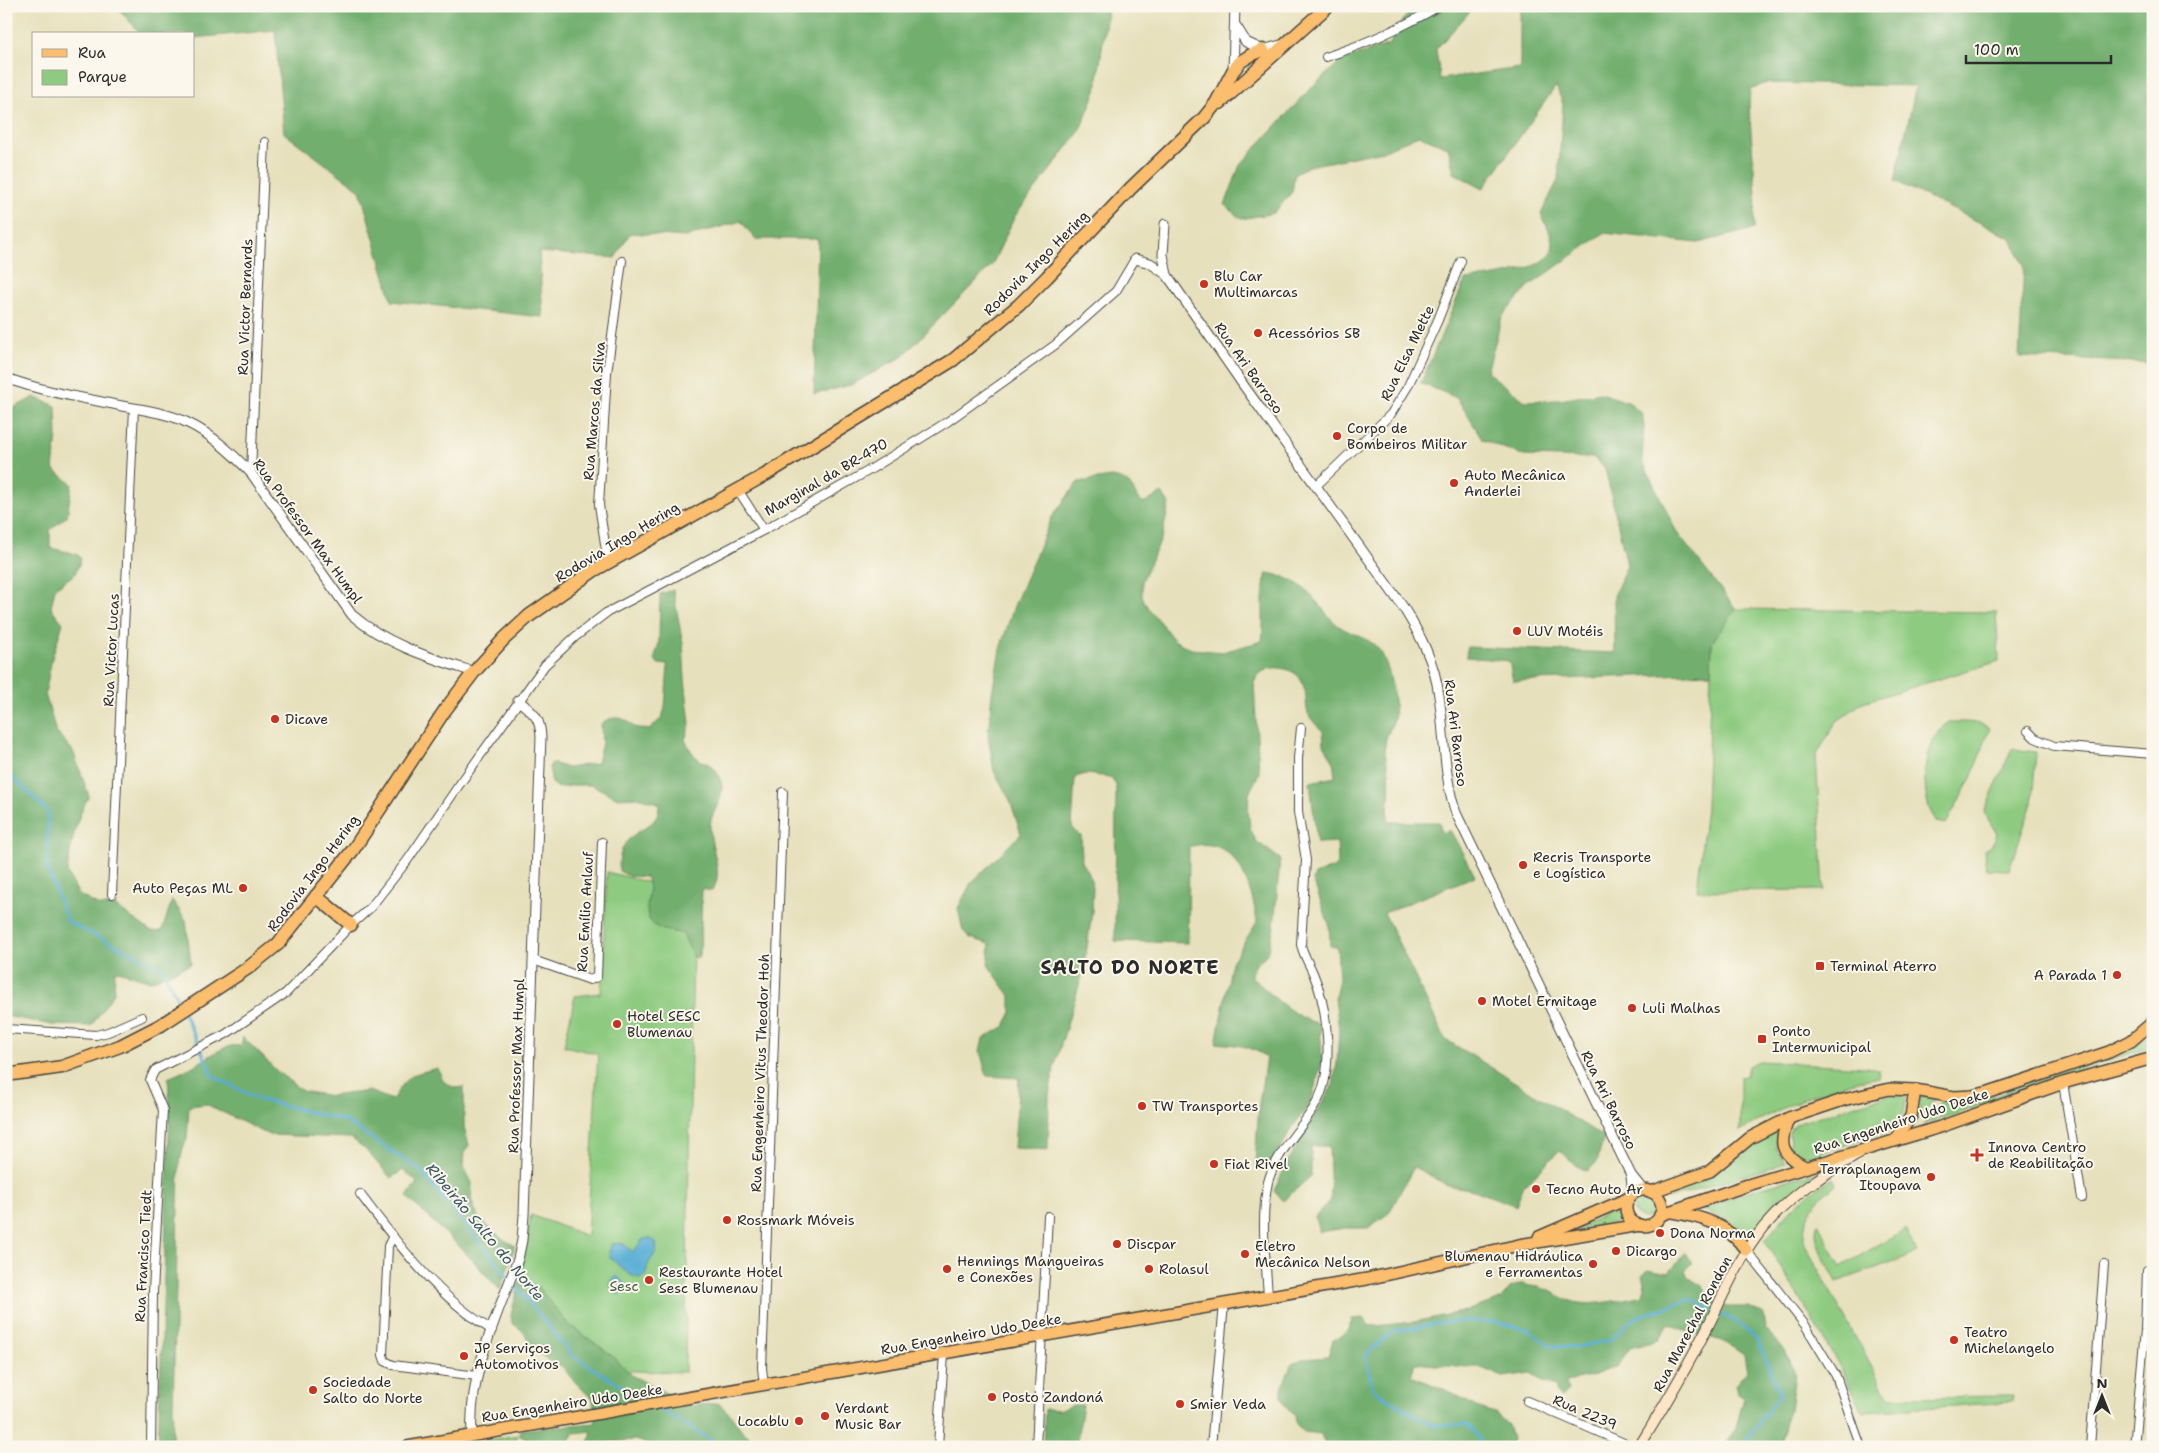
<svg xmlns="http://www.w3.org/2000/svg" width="2159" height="1453" font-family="'Shantell Sans',sans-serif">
	<rect width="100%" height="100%" fill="#fbf7ec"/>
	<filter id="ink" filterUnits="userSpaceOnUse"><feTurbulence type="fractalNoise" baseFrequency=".02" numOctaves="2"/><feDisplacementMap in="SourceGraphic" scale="10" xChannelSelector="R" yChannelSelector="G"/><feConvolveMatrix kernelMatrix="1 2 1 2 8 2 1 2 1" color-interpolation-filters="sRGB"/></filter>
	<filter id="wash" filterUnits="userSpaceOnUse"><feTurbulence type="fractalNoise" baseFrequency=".0096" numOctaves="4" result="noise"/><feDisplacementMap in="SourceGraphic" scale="20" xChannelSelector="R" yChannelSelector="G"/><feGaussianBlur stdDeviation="1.12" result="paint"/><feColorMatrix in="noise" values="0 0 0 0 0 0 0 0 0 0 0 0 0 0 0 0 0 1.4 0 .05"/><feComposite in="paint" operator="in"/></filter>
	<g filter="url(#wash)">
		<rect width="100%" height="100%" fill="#e7e0bc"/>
		<g fill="#8ecb80" stroke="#5c7b56">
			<polygon points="1736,609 1996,612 1999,661 1863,702 1836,722 1816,756 1824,890 1697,891 1706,807 1712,642"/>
			<path d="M1949,722C1963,722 1978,721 1990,728L1971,778L1946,824L1936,822C1934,816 1929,810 1928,804C1921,777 1925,737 1949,722Z"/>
			<polygon points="2012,749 2036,752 2032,803 2009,870 1986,869 1984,850 1992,845 1997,834 1984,812"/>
			<polygon points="607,872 694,894 685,1372 626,1371 610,1354 568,1324 552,1304 520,1280 531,1215 587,1236 598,1054 564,1046 575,996 601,993"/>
			<path d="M2153,1031V1046L2001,1096L1963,1112L1923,1124L1942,1101C1956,1104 1970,1103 1984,1099L2139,1042Z"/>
			<path d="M1759,1061L1866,1067L1878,1069L1879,1077C1829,1085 1783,1106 1740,1131V1077L1746,1076L1748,1066Z"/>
			<path d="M1892,1094L1906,1095C1906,1111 1903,1122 1889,1131L1810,1156L1798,1155L1790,1148L1789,1133L1795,1124Z"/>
			<polygon points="1920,1095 1936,1098 1920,1118 1913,1124 1919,1110"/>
			<polygon points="1778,1129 1776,1148 1785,1163 1667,1199 1662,1191 1740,1152"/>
			<path d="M1823,1170C1794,1188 1768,1208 1750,1238L1736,1225L1702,1210L1752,1190Z"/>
			<path d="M1833,1178L1836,1184C1814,1203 1803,1213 1804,1243L1883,1388L1890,1397L2013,1396L2012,1402L1864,1412C1856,1404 1846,1377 1839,1365C1815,1323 1790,1282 1765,1241C1787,1212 1801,1197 1833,1178Z"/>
			<circle cx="1644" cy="1207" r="11"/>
			<polygon points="1620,1206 1624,1222 1573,1231"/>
			<path d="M1818,1223L1841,1267L1905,1229L1917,1253L1837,1282C1829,1266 1810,1241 1818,1223Z"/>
			<polygon points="518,1435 513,1447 451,1447"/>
		</g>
		<g fill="#72af6e" stroke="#4e6d4c">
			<polygon points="116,6 1108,6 1096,91 1079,132 1015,216 992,265 902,357 851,385 814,394 818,239 755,239 741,221 686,237 630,233 615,258 539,252 543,317 392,301 360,190 284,133 275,30 194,38 194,34 141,34"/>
			<path d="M1417,6H1475L1436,49L1440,79L1520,68V6H2153V363L2019,357L2024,265L2011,238L1895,181L1916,86L1766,83L1750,90L1749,106L1756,195L1754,229L1698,243L1604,233L1528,287L1502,317L1487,372L1525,401L1560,400L1601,393L1630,403L1642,414L1644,426L1642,460L1677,533L1736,609L1712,642L1711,673L1513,681L1509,661L1466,657L1467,647L1615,653L1614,596L1627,565L1605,468L1594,458L1524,456L1483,440L1457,398L1421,383L1465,280C1483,278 1547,271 1552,250C1555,238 1545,224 1541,214L1558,180L1563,104L1556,86L1483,189L1454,173L1448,147L1418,135L1383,151L1309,166L1295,173L1292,192L1274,213L1241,219L1225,205L1240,165L1310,89L1342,60L1390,44L1403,19Z"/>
			<path d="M34,397L56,406L57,436L53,469L72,484L67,516L50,530V548L77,554L81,559L75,574L55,588L51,608L63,623L52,658L45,694L56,732L73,751L89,796C76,818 70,847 67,873L79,895L99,906H115L152,932L162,931L172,900L186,920L191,964L151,981L115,970L114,993L91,1026L52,1025L6,1016V412Z"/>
			<path d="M1111,477C1130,479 1131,487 1140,502L1145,503L1162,493L1169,504L1162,537L1142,581V596L1146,605L1174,640L1191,649L1223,652L1262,641C1265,618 1260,594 1267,573C1304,579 1310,596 1333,621C1346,635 1369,635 1380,651C1389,663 1397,704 1394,718C1392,728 1385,735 1385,746C1384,755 1388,764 1389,773C1391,789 1387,806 1388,822H1439L1442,834L1450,830L1475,876L1384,913L1445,1039L1604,1137L1597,1162L1587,1171L1575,1165L1560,1150L1523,1187L1516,1206L1474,1190L1447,1185L1414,1167L1389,1213L1368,1228H1345L1319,1232L1315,1217L1331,1200L1329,1146H1311V1176L1283,1201L1274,1191L1290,1157L1333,1085L1337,1063L1339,1030L1335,997L1339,979L1337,946H1330L1329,924L1313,880L1315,875L1335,867L1338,862L1337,842L1317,843L1310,782L1335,777L1333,761L1324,744L1323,731C1297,709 1312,704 1302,682C1297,669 1275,664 1264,671C1259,673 1256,679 1254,683L1259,773L1249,794L1248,809L1250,828L1256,841L1280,859L1274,927L1267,954L1256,964L1251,976C1271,994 1293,1018 1320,1024L1322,1061L1310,1104L1294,1125L1269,1168L1257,1167L1255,1163L1259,1104L1266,1057C1251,1045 1235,1045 1216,1043L1232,962L1257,922C1252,887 1236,832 1189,847L1188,943L1115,941L1116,785L1110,777L1086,774L1075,777L1072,827L1081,836L1082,862L1088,871L1093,887L1092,912L1087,948L1080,982L1054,1068L1049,1095L1048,1150L1014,1148L1019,1078L987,1076L980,1051L983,1039L1005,1026L1011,1014V997L988,965L990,944L970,938L963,931L958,908L971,883L1021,834L1010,800L994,771L988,735L992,693L1000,649L1014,606L1052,517L1078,482Z"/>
			<path d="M673,590L683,644L685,679L690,724L685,740C688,745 691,752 695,756C706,766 713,761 720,779C728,797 710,811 710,827C710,849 725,872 712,891L702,889L700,956L694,958L683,934C674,931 665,932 657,927C637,916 655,893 646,877L629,876L619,871C617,822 661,837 659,803L637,797L618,798L592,785H576L559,788L552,783L549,767L552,763L568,768L597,763L602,743L601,724C611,715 625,716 634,727L649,730L662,718L665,708L668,665L659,664L654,660L659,643L660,594Z"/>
			<path d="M243,1037L278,1072L302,1091L331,1096L369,1091L392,1100C411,1072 407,1076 438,1068L443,1081L454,1088L464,1087V1127L469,1145L464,1153L463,1165L472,1183L471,1199L478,1217L501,1238L515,1246L500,1290L462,1249L407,1197L417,1182L403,1170L391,1178L364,1148L351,1138L269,1135L206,1104L189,1106L187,1139L183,1148L179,1167L172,1447H158L170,1109L168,1078C178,1074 188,1069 197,1064C211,1056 225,1043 241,1046Z"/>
			<path d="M1685,1253L1692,1263L1685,1270L1688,1277L1702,1286L1711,1299L1727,1307H1749L1763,1314L1765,1329L1785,1350L1795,1374L1790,1410L1784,1425L1781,1447H1724L1736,1428L1744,1398L1737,1393L1735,1385L1747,1371L1744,1355L1723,1341L1688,1332L1669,1323L1659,1340L1630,1348L1617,1366L1590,1377L1566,1382L1568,1391L1561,1398L1556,1393V1386L1543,1382L1531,1373L1503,1377L1479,1367H1458L1415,1363L1411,1376L1453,1393L1476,1407L1495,1413L1508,1425L1512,1439L1509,1447H1326L1321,1434L1304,1432L1296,1424L1295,1415C1273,1400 1283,1384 1292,1364L1305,1359L1328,1357L1333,1340C1344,1336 1350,1330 1352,1319L1363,1318L1368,1325L1375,1326L1414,1322L1466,1311L1501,1299L1510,1288L1523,1283C1530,1288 1534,1285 1542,1288C1553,1291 1563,1299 1574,1302C1591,1307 1625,1299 1643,1295L1645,1287L1642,1275L1648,1269L1669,1273Z"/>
			<polygon points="520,1280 537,1286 568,1324 610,1354 633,1376 692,1406 718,1403 731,1415 743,1432 764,1447 647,1447 645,1443 635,1440 606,1442 602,1447 588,1447 592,1431 574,1433 565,1447 530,1443 520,1435 520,1430 596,1423 593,1400 572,1379 562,1366 551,1362 537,1352 522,1330 512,1323 511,1315"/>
			<polygon points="2153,1382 2153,1407 2145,1407 2144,1383"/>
			<polygon points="1073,1405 1083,1405 1076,1447 1043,1447 1045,1409 1061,1410"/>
		</g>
		<g fill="#57add4" stroke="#416c80">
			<path d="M648,1238L655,1241C660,1253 652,1255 648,1265C646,1270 647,1273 644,1277C631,1281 619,1265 610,1257L609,1252L612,1244L622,1243L633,1252L643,1239Z"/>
			<path d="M617,1276L626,1285V1289L618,1295C612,1291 610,1288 611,1280Z"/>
		</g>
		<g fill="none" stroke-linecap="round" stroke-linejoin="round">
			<g stroke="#57add4" stroke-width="3">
				<polyline points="6,770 48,812 47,868 68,922 163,969 181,1007"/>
				<polyline points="184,1013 213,1076 258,1099 345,1121 420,1170 573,1356 646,1401"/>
				<polyline points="656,1407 722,1447"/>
				<polyline points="1477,1447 1480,1439 1467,1424 1437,1426 1418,1418 1373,1389 1365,1356 1393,1331 1455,1321 1493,1322 1527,1329 1551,1346 1577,1347 1610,1340 1631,1320 1690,1299 1734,1320 1757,1339 1780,1393 1742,1447"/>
			</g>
		</g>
	</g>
	<g filter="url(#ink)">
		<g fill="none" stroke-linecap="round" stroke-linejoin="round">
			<defs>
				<g id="minor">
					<path d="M1326,57C1368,43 1402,28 1439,6"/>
					<polyline points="251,473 265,142"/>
					<polyline points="1316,486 1391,414 1408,386 1438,320 1461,261"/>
					<polyline points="738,490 764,530"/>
					<polyline points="608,563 599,505 607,373 622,261"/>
					<polyline points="2028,731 2035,738 2054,746 2153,754"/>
					<polyline points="112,894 134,408"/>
					<polyline points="533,960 590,980 597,977 602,842"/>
					<polyline points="6,1029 96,1035 108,1032 142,1017"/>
					<polyline points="2063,1083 2082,1198"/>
					<path d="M360,1194C398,1244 438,1298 492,1330"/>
					<polyline points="393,1236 388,1246 383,1355 385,1361 393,1365 477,1376"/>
					<polyline points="1746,1250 1805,1325 1836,1376 1861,1447"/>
					<path d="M1268,1297C1266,1259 1260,1219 1268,1182C1276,1152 1301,1130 1316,1104C1335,1071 1328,1008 1313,973C1309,964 1304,956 1301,945L1306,860L1298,812V758L1301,728"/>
					<polyline points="764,1385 762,1368 764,1314 783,792"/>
					<polyline points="1527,1401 1633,1447"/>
					<polyline points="151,1447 153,1292 163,1110 150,1080 155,1070 226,1034 286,993 351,925 370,908 407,861 457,788 545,665 575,637 606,613 764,530 868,471 947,422 1055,345 1116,291 1135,259"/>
					<polyline points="938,1447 944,1354"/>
					<polyline points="1036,1447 1048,1216"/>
					<polyline points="1211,1447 1224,1304"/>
					<polyline points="2090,1447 2104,1264"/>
					<polyline points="2134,1447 2145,1330 2147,1270"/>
				</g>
				<g id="tertiary">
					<polyline points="1236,26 1246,42 1263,50 1284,44"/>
					<polyline points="1233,71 1235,6"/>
					<polyline points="1165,224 1163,255 1167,275"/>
					<path d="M1135,259L1150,263L1167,275L1244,386L1403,607C1420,634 1435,663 1439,696C1445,735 1443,775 1456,813L1631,1175L1643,1190"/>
					<path d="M6,378C44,392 83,398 122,406C144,410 168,413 188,423C213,435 233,454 251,473L352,615C387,645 431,658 474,672"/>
					<polyline points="1631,1176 1633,1194"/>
					<path d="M472,1434C468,1374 498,1314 518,1259L522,1240L524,1215L541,737C540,716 533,713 518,700"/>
				</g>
				<path id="secondary" d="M1639,1447C1663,1408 1686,1369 1707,1328C1726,1290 1742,1249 1772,1218C1797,1191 1826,1173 1857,1155"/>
				<g id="primary">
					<path d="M1789,1118C1778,1143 1780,1154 1805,1167"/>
					<polyline points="1895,1141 1911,1116 1915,1090"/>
					<circle cx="1644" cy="1208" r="18"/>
					<polyline points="1651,1192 1710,1171 1750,1138 1789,1118 1843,1100 1890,1089 1915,1090 1954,1097 1972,1096 1989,1092 2109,1052 2131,1041 2153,1022"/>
					<path d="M1672,1212C1703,1217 1727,1224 1746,1250"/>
					<polyline points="1660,1215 1748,1185 1940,1127 2063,1083 2153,1058"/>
					<polyline points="1539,1237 1629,1198"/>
					<polyline points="407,1447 1367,1279 1519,1245 1640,1225"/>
				</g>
				<g id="trunk">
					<polyline points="1220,103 1328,6"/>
					<polyline points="316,896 351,925"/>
					<polyline points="6,1075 62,1067 120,1046 161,1025 248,968 278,944 353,850 445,710 474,672 504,639 529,616 593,571 765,475 953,360 1019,305 1047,277 1131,188 1204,118 1216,103 1233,71 1240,62 1251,55 1263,50"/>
				</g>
			</defs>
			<use href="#minor" stroke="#474641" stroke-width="10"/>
			<use href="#tertiary" stroke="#474641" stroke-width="11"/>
			<use href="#secondary" stroke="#474641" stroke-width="12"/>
			<use href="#primary" stroke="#474641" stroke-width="14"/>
			<use href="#trunk" stroke="#474641" stroke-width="15"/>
			<use href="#minor" stroke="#fff" stroke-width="8"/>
			<use href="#tertiary" stroke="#fff" stroke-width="9"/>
			<use href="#secondary" stroke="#fde5c5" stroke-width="10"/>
			<use href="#primary" stroke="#fbbd6e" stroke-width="11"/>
			<use href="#trunk" stroke="#fbbd6e" stroke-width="12"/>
		</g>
	</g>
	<g fill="#c8321e" stroke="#fbf7ec" stroke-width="2">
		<circle cx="1204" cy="284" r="5"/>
		<circle cx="1258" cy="333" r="5"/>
		<circle cx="1337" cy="436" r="5"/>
		<circle cx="1454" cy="483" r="5"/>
		<circle cx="1517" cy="631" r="5"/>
		<circle cx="275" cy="719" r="5"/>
		<circle cx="1523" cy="865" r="5"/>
		<circle cx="243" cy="888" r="5"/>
		<rect x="1815" y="961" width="10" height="10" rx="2.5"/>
		<circle cx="2117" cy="975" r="5"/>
		<circle cx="1482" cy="1001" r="5"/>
		<circle cx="1632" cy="1008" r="5"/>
		<circle cx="617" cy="1024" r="5"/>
		<rect x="1757" y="1034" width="10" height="10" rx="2.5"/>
		<circle cx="1142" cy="1106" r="5"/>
		<path d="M1974.5 1147.5h5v5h5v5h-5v5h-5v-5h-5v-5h5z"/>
		<circle cx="1214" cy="1164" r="5"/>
		<circle cx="1931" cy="1177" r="5"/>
		<circle cx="1536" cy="1189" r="5"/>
		<circle cx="727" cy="1220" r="5"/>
		<circle cx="1660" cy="1233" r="5"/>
		<circle cx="1117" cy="1244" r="5"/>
		<circle cx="1616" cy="1251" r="5"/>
		<circle cx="1245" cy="1254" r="5"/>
		<circle cx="1593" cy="1264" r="5"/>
		<circle cx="947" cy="1269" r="5"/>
		<circle cx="1149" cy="1269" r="5"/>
		<circle cx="649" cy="1280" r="5"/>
		<circle cx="1954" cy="1340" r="5"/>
		<circle cx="464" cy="1356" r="5"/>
		<circle cx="313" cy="1390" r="5"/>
		<circle cx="992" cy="1397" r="5"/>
		<circle cx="1180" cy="1404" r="5"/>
		<circle cx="825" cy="1416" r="5"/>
		<circle cx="799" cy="1421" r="5"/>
	</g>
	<g text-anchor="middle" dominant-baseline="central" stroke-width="4" stroke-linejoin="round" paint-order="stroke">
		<g font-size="14" fill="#2b2b2b" stroke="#fbf7ec">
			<text transform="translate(1036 263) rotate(-45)">Rodovia Ingo Hering</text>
			<text transform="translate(245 307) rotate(-88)">Rua Victor Bernards</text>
			<text transform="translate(1407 353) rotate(-64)">Rua Elsa Mette</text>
			<text transform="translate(1249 368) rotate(55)">Rua Ari Barroso</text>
			<text transform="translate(594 411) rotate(-85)">Rua Marcos da Silva</text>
			<text transform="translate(826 477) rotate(-30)">Marginal da BR-470</text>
			<text transform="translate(308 531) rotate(54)">Rua Professor Max Humpl</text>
			<text transform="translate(617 542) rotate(-31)">Rodovia Ingo Hering</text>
			<text transform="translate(111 650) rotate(-87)">Rua Victor Lucas</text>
			<text transform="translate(1456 733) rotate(83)">Rua Ari Barroso</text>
			<text transform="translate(313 873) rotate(-53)">Rodovia Ingo Hering</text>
			<text transform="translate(585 912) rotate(-87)">Rua Emílio Anlauf</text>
			<text transform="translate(516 1066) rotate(-88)">Rua Professor Max Humpl</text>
			<text transform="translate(760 1073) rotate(-88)">Rua Engenheiro Vitus Theodor Hoh</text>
			<text transform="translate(1609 1100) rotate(64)">Rua Ari Barroso</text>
			<text transform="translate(1901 1121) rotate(-18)">Rua Engenheiro Udo Deeke</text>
			<text transform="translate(143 1256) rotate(-87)">Rua Francisco Tiedt</text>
			<text transform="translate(1692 1324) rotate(-62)">Rua Marechal Rondon</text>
			<text transform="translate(971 1334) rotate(-10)">Rua Engenheiro Udo Deeke</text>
			<text transform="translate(572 1403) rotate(-9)">Rua Engenheiro Udo Deeke</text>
			<text transform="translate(1585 1412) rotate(23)">Rua 2239</text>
		</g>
		<g font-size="14" fill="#2b2b2b" stroke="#fbf7ec" text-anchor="start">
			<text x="1214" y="276">Blu Car<tspan x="1214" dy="16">Multimarcas</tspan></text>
			<text x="1268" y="333">Acessórios SB</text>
			<text x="1347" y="428">Corpo de<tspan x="1347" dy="16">Bombeiros Militar</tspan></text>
			<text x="1464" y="475">Auto Mecânica<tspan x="1464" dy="16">Anderlei</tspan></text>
			<text x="1527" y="631">LUV Motéis</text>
			<text x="285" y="719">Dicave</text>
			<text x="1533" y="857">Recris Transporte<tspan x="1533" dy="16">e Logística</tspan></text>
			<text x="233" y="888" text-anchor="end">Auto Peças ML</text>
			<text x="1830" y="966">Terminal Aterro</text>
			<text x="2107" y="975" text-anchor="end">A Parada 1</text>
			<text x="1492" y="1001">Motel Ermitage</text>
			<text x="1642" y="1008">Luli Malhas</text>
			<text x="627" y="1016">Hotel SESC<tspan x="627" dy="16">Blumenau</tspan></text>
			<text x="1772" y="1031">Ponto<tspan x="1772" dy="16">Intermunicipal</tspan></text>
			<text x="1152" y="1106">TW Transportes</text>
			<text x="1988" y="1147">Innova Centro<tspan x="1988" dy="16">de Reabilitação</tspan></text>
			<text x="1224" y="1164">Fiat Rivel</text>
			<text x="1921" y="1169" text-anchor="end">Terraplanagem<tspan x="1921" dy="16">Itoupava</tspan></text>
			<text x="1546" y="1189">Tecno Auto Ar</text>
			<text x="737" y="1220">Rossmark Móveis</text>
			<text x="1670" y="1233">Dona Norma</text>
			<text x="1127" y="1244">Discpar</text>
			<text x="1255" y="1246">Eletro<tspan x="1255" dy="16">Mecânica Nelson</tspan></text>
			<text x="1626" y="1251">Dicargo</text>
			<text x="1583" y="1256" text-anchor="end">Blumenau Hidráulica<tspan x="1583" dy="16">e Ferramentas</tspan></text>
			<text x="957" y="1261">Hennings Mangueiras<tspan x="957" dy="16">e Conexões</tspan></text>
			<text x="1159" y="1269">Rolasul</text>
			<text x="659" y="1272">Restaurante Hotel<tspan x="659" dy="16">Sesc Blumenau</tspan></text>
			<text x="1964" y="1332">Teatro<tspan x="1964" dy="16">Michelangelo</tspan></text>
			<text x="474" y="1348">JP Serviços<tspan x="474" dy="16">Automotivos</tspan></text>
			<text x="323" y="1382">Sociedade<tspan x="323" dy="16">Salto do Norte</tspan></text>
			<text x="1002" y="1397">Posto Zandoná</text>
			<text x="1190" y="1404">Smier Veda</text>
			<text x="835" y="1408">Verdant<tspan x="835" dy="16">Music Bar</tspan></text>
			<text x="789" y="1421" text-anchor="end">Locablu</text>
		</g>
		<g font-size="14" fill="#495b44" stroke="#fbf7ec">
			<text x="624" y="1286">Sesc</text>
		</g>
		<g font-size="15" font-style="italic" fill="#3a5866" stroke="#fbf7ec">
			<text transform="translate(485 1232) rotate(50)">Ribeirão Salto do Norte</text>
		</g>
		<g font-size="19" font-weight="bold" letter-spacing="1" fill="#2b2b2b" stroke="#fbf7ec">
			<text x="1130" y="967">SALTO DO NORTE</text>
		</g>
	</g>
	<rect width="2159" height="1453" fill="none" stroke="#fbf7ec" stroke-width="25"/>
	<rect x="32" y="32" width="162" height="65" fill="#fbf7ec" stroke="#a8a59f"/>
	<rect x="42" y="49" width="25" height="8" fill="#fbbd6e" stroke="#a8a59f"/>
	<text x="78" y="58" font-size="15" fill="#2b2b2b">Rua</text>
	<rect x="42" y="70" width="25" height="15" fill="#8ecb80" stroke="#a8a59f"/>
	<text x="78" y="82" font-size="15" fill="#2b2b2b">Parque</text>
	<g transform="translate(2102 1396)" stroke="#fbf7ec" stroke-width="4" paint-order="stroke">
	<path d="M0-4L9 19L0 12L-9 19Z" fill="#2b2b2b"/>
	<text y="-8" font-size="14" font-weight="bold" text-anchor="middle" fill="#2b2b2b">N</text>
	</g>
	<path d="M1966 55v8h145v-8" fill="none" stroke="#2b2b2b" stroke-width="2.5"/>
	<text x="1974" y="55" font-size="15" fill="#2b2b2b" stroke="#fbf7ec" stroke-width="4" paint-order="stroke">100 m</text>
</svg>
